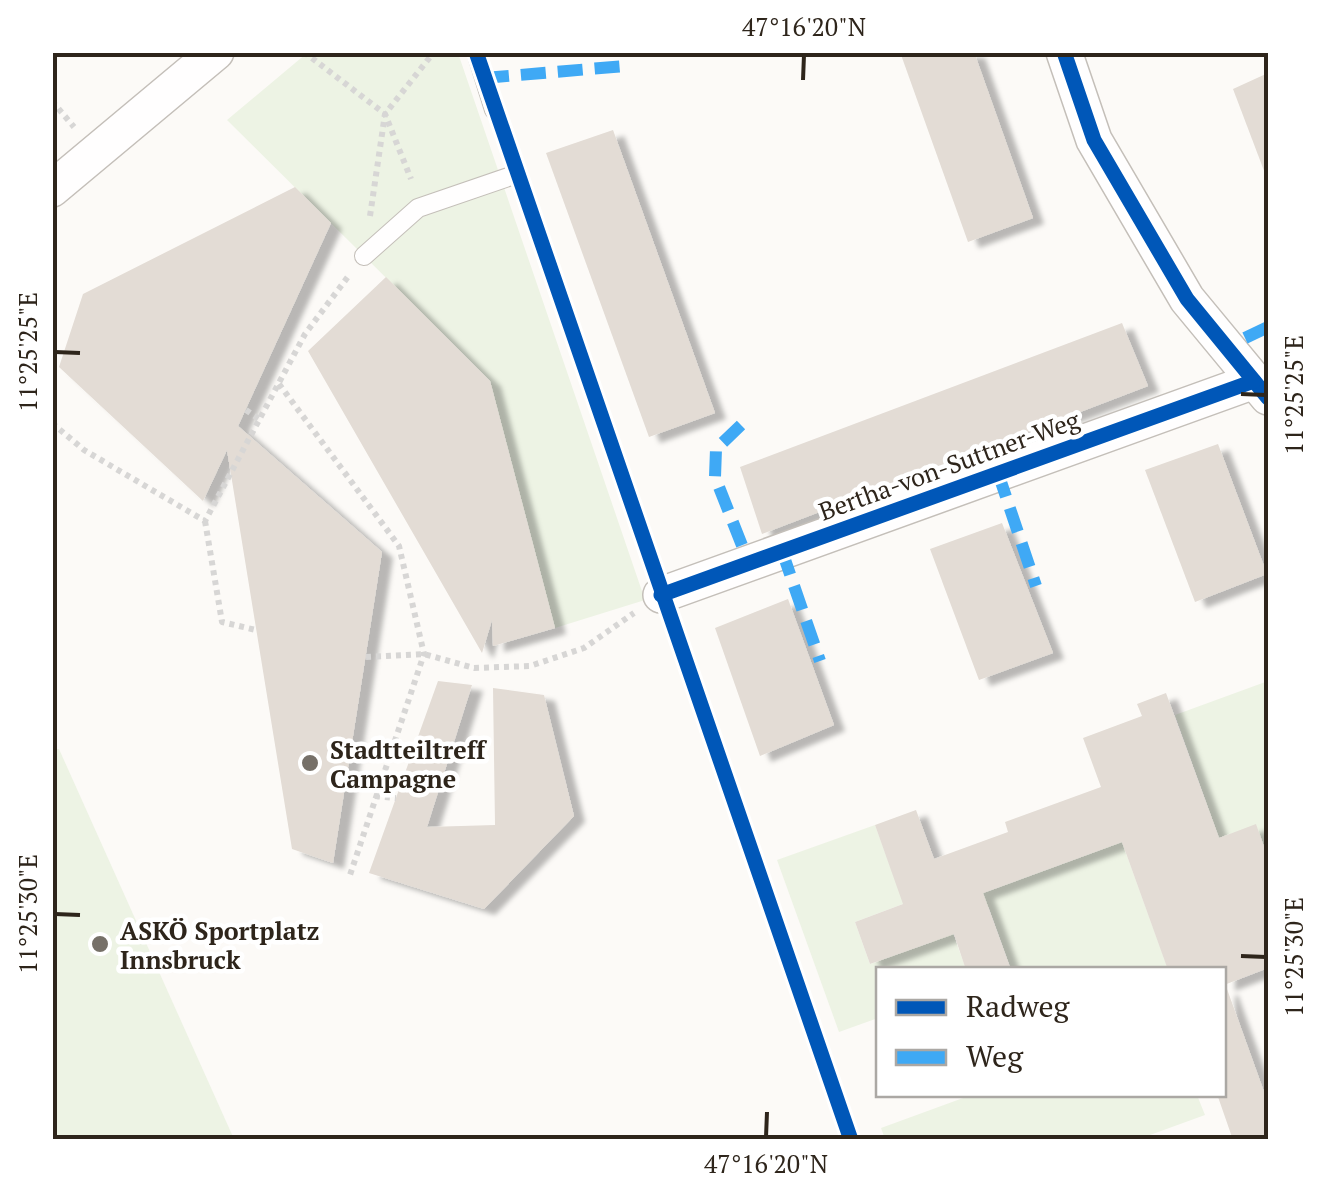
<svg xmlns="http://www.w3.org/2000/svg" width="1321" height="1192" font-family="'PT Serif',serif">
	<defs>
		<filter id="shadow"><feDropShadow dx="11" dy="6" stdDeviation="2.5" flood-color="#0004"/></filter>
	</defs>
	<rect width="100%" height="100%" fill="#fcfaf7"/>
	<g fill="#edf3e4">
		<polygon points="307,53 458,53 645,600 555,628 490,381 227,120"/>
		<polygon points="1268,681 1268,858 1256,825 1219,838 1175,715"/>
		<polygon points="52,749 59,749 234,1139 53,1139"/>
		<polygon points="875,825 898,888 911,901 855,922 870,964 932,942 951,928 966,969 878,970 878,1018 839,1032 777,860"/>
		<polygon points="1122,842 1168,969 1011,969 989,908 978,895"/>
		<polygon points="974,1094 1197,1095 1205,1115 1139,1139 885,1139 881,1128"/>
	</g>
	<g fill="#e3dcd5" filter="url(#shadow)">
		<polygon points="900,52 974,52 1033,218 968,242"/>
		<polygon points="1268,73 1268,175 1266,176 1233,89"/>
		<polygon points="613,130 715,413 649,437 546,153"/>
		<polygon points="295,187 331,223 238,426 382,552 333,863 292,849 227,450 203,501 59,367 83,294"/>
		<polygon points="386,277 490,381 555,628 493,646 492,620 482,653 308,351"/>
		<polygon points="1122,323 1148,386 762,534 740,467"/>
		<polygon points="1218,444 1267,574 1195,602 1145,470"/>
		<polygon points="1002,523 1053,653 979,680 930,549"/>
		<polygon points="788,599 834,725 760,756 715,628"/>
		<polygon points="438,681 472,685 427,827 495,825 493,688 544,695 574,816 484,909 369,873"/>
		<polygon points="1166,693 1219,838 1256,824 1268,858 1268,968 1224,985 1224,970 1168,970 1122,842 983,893 1011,970 966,970 954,934 870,964 855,922 903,904 875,825 916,810 934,859 1008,832 1005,822 1101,787 1083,738 1142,716 1137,704"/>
		<polygon points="1227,989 1268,1103 1268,1140 1233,1140 1217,1094 1224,1094 1224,990"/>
	</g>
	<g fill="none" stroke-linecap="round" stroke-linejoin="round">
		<defs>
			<g id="lane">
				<polyline points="476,52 494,110"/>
				<polyline points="364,256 418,208 517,174"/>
			</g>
			<g id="street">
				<polyline points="1064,52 1094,140 1187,299 1268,397"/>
				<polyline points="52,189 216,52"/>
				<polyline points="661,595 1254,381"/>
			</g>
		</defs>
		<use href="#lane" stroke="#c4bfb9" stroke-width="20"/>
		<use href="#street" stroke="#c4bfb9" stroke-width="38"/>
		<g stroke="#d7d6d5" stroke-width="6" stroke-dasharray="5 5" stroke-linecap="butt">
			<polyline points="304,52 385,114 411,179"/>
			<polyline points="52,101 74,127"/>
			<polyline points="370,216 385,114 434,52"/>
			<polyline points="279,384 399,546 424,654 350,875"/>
			<polyline points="246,410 259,419"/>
			<polyline points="52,423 84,450 205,521 305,334 350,274"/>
			<polyline points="205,521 222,622 256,630"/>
			<polyline points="366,657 424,654 474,668 530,666 584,648 634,613"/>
			<polyline points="375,796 396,798"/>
		</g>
		<use href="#lane" stroke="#fffefe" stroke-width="18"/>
		<use href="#street" stroke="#fffefe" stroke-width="35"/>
		<g stroke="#3fa9f5" stroke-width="12" stroke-dasharray="25 12" stroke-linecap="butt">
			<polyline points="484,78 625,66"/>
			<polyline points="1245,338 1268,327"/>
			<polyline points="741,425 716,449 715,477 749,563"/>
			<polyline points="998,473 1036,586"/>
			<polyline points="782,551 820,661"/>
		</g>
		<defs>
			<g id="cycleway">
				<polyline points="476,52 851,1140"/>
				<polyline points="1064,52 1094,140 1187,299 1268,398"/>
				<polyline points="661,595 1254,381"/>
			</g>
		</defs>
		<use href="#cycleway" stroke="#fff" stroke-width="21"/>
		<use href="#cycleway" stroke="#0057b8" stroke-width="15"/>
	</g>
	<path fill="none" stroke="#2e251b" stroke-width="4" d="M803,80L804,55M55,352L80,353M1241,394L1266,395M55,914L80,915M1241,956L1266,957M766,1137L767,1112"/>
	<g fill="#767068" stroke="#fff" stroke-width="4">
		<circle cx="310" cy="763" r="10"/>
		<circle cx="100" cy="944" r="10"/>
	</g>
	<g text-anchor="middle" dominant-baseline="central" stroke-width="9" stroke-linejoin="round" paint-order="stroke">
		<g font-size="25" fill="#2e251b" stroke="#fff">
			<text transform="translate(949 465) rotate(-20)">Bertha-von-Suttner-Weg</text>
		</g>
		<g font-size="25" font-weight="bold" fill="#2e251b" stroke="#fff" text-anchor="start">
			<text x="330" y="749">Stadtteiltreff<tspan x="330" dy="29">Campagne</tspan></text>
			<text x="120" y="930">ASKÖ Sportplatz<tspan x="120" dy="29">Innsbruck</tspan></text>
		</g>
	</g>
	<rect width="1321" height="1192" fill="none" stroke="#ffffff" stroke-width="110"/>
	<rect x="876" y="967" width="350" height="130" fill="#ffffff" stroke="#aba8a4" stroke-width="2.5"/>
	<rect x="896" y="1000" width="50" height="15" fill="#0057b8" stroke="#aba8a4" stroke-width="2.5"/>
	<text x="966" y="1017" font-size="30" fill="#2e251b">Radweg</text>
	<rect x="896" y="1050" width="50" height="15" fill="#3fa9f5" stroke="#aba8a4" stroke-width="2.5"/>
	<text x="966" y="1067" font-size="30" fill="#2e251b">Weg</text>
	<rect x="55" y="55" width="1211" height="1082" fill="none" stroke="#2e251b" stroke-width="4"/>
	<g font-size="25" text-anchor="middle" fill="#2e251b">
		<text x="804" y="36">47°16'20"N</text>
		<text transform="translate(28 352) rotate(-90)" y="9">11°25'25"E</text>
		<text transform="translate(1294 395) rotate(-90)" y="9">11°25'25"E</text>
		<text transform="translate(28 914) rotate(-90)" y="9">11°25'30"E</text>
		<text transform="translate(1294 957) rotate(-90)" y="9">11°25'30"E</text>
		<text x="766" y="1173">47°16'20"N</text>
	</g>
</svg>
